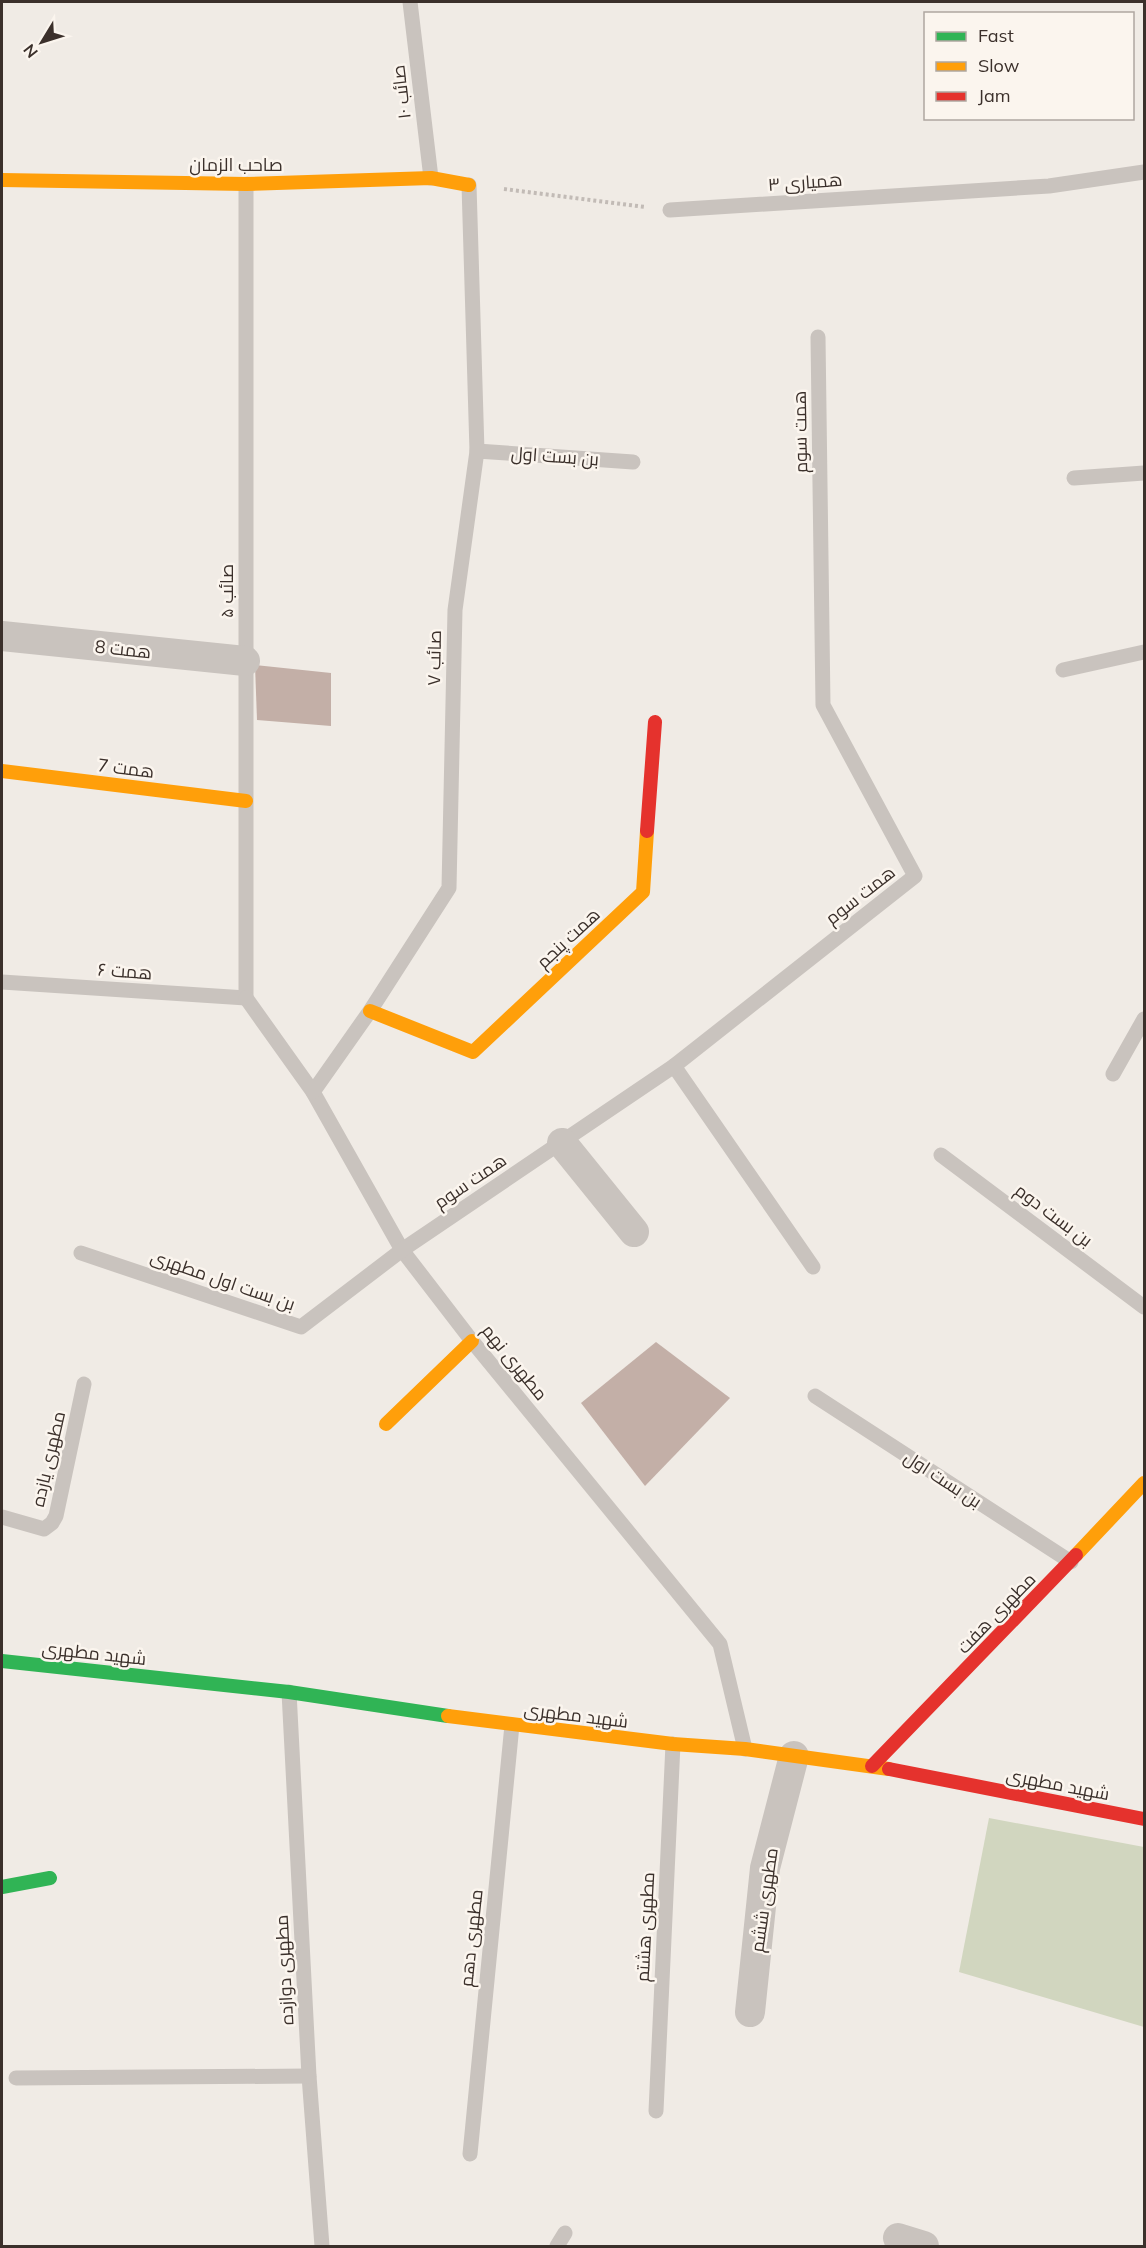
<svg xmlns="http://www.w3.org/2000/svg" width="1146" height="2248" font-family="Mulish,Cairo,sans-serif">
	<rect width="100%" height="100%" fill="#f0ebe5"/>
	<polygon fill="#d1d6bf" points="989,1818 1144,1847 1144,2027 959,1972"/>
	<g fill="#c3afa7">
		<polygon points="255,665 331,673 331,726 257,720"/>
		<polygon points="656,1342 730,1398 645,1486 581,1403"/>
	</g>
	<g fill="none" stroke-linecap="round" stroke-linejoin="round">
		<polyline stroke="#c2bbb6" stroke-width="4" stroke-dasharray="3 3" stroke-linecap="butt" points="504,189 645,207"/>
		<g stroke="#c9c3be" stroke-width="15">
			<polyline points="410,2 431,178"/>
			<polyline points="246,184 246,998"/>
			<polyline points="670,210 1049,186 1144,172"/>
			<polyline points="477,451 633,462"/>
			<polyline points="1074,478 1144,473"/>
			<polyline points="1063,670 1144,652"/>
			<polyline points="2,982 246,998"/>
			<polyline points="246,998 313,1092 402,1250 472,1341 720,1644 745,1749"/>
			<polyline points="674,1066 813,1267"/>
			<polyline points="1113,1074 1144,1019"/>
			<polyline points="313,1092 370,1011 449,888 455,610 477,451 469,185"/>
			<polyline points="941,1155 1144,1307"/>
			<polyline points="81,1253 301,1327 402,1250 674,1066 915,876 823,705 818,337"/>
			<polyline points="815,1396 1071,1562"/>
			<polyline points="2,1517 44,1529 52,1523 56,1516 84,1384"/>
			<polyline points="289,1692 309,2076 322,2246"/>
			<polyline points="16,2078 309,2076"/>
			<polyline points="656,2111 673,1744"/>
			<polyline points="470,2154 512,1725"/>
			<polyline points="557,2246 565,2233"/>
		</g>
		<g stroke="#c9c3be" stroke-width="30">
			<polyline points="2,636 245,661"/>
			<polyline points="562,1143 634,1232"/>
			<polyline points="750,2012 765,1868 794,1756"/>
			<polyline points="898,2238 924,2246"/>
		</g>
		<g stroke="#30b455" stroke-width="14">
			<polyline points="2,1661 289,1692 448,1716"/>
			<polyline points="2,1887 50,1878"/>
		</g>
		<g stroke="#ff9f0a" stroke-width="14">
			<polyline points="2,180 246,184 431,178 469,185"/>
			<polyline points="2,771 246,801"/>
			<polyline points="370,1011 473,1052 643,892 647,831"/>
			<polyline points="386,1424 472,1341"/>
			<polyline points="1076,1555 1144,1483"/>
			<polyline points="448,1716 673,1744 745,1749 889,1769"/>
		</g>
		<g stroke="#e5322d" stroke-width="14">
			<polyline points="647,831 655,722"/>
			<polyline points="872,1766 1076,1555"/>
			<polyline points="889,1769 1144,1819"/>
		</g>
	</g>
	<g text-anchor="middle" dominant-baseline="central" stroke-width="5" stroke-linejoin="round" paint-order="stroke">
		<g font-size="18" fill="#3b302b" stroke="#fbf5ee">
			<text transform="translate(401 92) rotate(-97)">صائب ۱۰</text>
			<text x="236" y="164">صاحب الزمان</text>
			<text transform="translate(805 182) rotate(-4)">همیاری ۳</text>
			<text transform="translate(800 432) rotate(-91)">همت سوم</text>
			<text transform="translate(555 456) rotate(4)">بن بست اول</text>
			<text transform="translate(226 591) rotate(-90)">صائب ۵</text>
			<text transform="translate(123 649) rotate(6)">همت 8</text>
			<text transform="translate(434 658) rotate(-89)">صائب ۷</text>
			<text transform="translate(126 768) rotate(7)">همت 7</text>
			<text transform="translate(860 895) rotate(-38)">همت سوم</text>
			<text transform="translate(568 938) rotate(-43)">همت پنجم</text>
			<text transform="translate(125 971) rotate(4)">همت ۶</text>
			<text transform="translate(470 1181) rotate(-34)">همت سوم</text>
			<text transform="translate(1054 1215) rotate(37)">بن بست دوم</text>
			<text transform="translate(223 1280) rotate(19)">بن بست اول مطهری</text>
			<text transform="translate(515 1362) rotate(51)">مطهری نهم</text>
			<text transform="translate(48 1459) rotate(-77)">مطهری یازده</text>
			<text transform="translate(943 1479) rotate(33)">بن بست اول</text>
			<text transform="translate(996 1613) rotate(-46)">مطهری هفت</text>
			<text transform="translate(94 1653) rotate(6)">شهید مطهری</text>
			<text transform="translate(576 1715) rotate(7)">شهید مطهری</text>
			<text transform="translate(1058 1784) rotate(11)">شهید مطهری</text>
			<text transform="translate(764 1900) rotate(-82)">مطهری ششم</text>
			<text transform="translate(645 1927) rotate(-87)">مطهری هشتم</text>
			<text transform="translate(471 1938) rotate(-84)">مطهری دهم</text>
			<text transform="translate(284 1970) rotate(-93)">مطهری دوازده</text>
		</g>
	</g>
	<rect width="1146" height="2248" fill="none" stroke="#3b302b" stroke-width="6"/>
	<rect x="924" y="12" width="210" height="108" fill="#fbf5ee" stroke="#aea6a0" stroke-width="1.5"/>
	<rect x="936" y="32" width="30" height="9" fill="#30b455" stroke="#aea6a0" stroke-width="1.5"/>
	<text x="978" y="42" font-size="18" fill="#3b302b">Fast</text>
	<rect x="936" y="62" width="30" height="9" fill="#ff9f0a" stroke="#aea6a0" stroke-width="1.5"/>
	<text x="978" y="72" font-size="18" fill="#3b302b">Slow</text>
	<rect x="936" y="92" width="30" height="9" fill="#e5322d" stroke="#aea6a0" stroke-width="1.5"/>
	<text x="978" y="102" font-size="18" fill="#3b302b">Jam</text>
	<g transform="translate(42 42) rotate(232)" stroke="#fbf5ee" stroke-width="4.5" paint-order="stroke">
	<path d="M0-4.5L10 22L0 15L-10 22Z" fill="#3b302b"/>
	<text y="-9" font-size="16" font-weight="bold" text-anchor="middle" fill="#3b302b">N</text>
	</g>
</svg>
